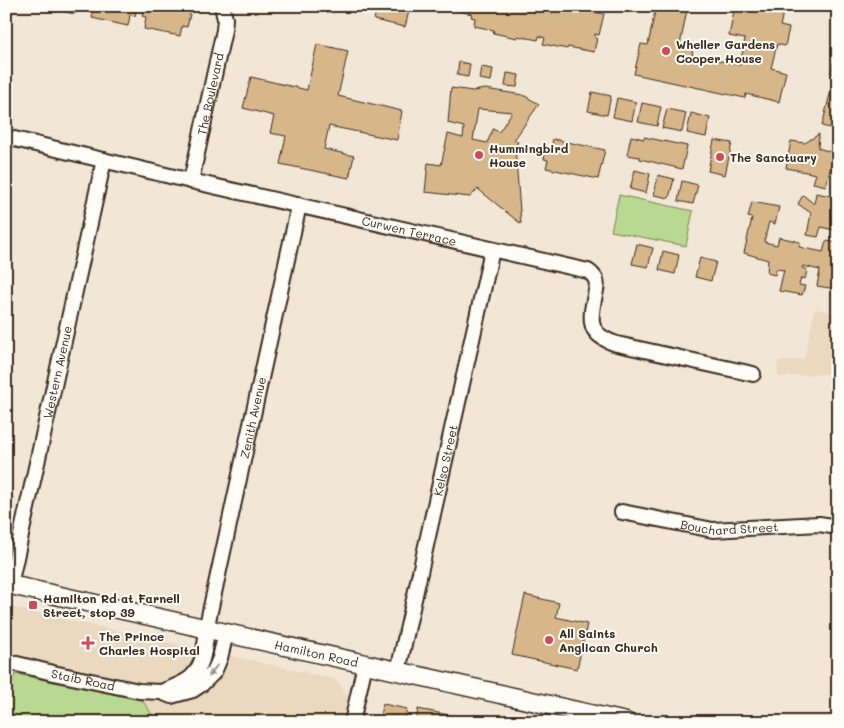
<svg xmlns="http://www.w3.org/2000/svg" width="844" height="728" font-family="Mali,sans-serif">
	<rect width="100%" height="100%" fill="#f2e7d6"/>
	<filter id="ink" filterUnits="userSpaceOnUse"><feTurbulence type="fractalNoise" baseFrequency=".02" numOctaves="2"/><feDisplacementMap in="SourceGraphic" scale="10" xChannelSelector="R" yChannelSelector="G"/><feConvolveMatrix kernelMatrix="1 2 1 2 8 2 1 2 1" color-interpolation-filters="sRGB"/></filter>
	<g filter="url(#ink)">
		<g fill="#ead9bf">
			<polygon points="815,309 838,313 838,373 778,377 777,362 804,359"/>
			<polygon points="6,606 335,679 348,695 342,722 6,722"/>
		</g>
		<g fill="#b9d891" stroke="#7a8158">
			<polygon points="619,195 693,211 686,246 611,231"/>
			<polygon points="16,674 142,700 154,717 151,722 6,722 6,687"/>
		</g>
		<g fill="#d7b78a" stroke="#3b2a1e" fill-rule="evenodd">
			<polygon points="39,6 77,6 75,14"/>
			<polygon points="94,6 137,6 135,16 130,15 128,26 92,18"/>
			<polygon points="144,6 171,6 191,10 187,27 182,26 180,36 144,29 146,17 142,16"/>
			<polygon points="377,6 410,7 405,27 374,20"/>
			<polygon points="460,6 516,6 521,8 521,6 532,6 543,9 544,7 563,11 564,6 586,6 585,10 604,14 599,35 595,34 595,38 597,38 594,52 568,47 567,49 543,44 545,38 539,36 538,40 517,36 517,38 493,33 494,30 474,26 475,18 471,17 472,14 459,11"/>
			<polygon points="656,6 693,6 692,11 687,10 680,45 693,47 692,55 740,65 745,39 729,36 735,6 753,7 753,6 775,6 774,11 783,13 780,26 789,28 785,46 777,44 771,68 786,72 779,102 746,94 745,98 634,74 641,44 648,45"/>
			<polygon points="838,41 838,130 822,126 835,74 831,73"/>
			<polygon points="317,44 348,51 338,96 402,111 397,140 329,126 324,149 354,156 349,178 280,164 286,136 270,133 274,116 243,108 251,77 307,90"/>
			<polygon points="459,62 470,64 468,77 457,75"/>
			<polygon points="481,67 493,69 491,81 479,79"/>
			<polygon points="507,73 519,75 517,87 505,86"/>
			<path d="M451,88L473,91L485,89L523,95L539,104L514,140L518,142L515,147L521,224L478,189L470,197L425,192L428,163L441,165L448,134L463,138L464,127L448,123ZM478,109L512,112L499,132L493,129L487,143L473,140Z"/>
			<polygon points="592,92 611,96 607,115 588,111"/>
			<polygon points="617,98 636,102 632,121 613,117"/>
			<polygon points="642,103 661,107 657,126 638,122"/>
			<polygon points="667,109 686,113 682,132 662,128"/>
			<polygon points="691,113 710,118 706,137 687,133"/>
			<polygon points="819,134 818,148 834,153 826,186 813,183 816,174 786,168 791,141 805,143"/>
			<polygon points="631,136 644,139 644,137 687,146 682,169 640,159 640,157 627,155"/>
			<polygon points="553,139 605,150 598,179 546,168 548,160 544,159 546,149 551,150"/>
			<polygon points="714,140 732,143 725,175 708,171"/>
			<polygon points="635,170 650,174 646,193 630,189"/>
			<polygon points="658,175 674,179 669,198 654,195"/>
			<polygon points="682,181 698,185 693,204 678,201"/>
			<polygon points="838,191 838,231 821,227 818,237 807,235 811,213 798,204 803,195 814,204 816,193 836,197"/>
			<polygon points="752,202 779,207 775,224 769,222 764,242 777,245 779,237 800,242 799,247 823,252 826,241 838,243 838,280 836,289 817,286 820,270 803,266 802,268 807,270 805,279 801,278 799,285 805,286 802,295 779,291 784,270 776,269 775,275 767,273 768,260 744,253 752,218 748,217"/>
			<polygon points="637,244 653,248 648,267 632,264"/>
			<polygon points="663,251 679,255 675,274 659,270"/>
			<polygon points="700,258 716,262 711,281 695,277"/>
			<polygon points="525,595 559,603 556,617 587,624 577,669 512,655"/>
			<polygon points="383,704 407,709 404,722 379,722"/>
			<polygon points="418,709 454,716 453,722 416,722"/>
			<polygon points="459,718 477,722 458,722"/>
		</g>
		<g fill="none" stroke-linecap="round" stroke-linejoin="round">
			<defs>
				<g id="minor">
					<path id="s1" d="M6,137L191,181L588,271C591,273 594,276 596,280C598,285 596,290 595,295C589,322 588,335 617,344L753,374"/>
					<path id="s2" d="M191,181L224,30L225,19L222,6"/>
					<path id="s3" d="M622,512L713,530L819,524L838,527"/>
					<path id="s4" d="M10,585L104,160"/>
					<path id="s5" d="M6,663L17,664L53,673L139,691L161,692L171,696L193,690L202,684L214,672L220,658L226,633"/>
					<path id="s6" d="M398,671L492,250"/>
					<path id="s7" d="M161,692C169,689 178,686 186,681C208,668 204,638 209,616L299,205"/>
					<polyline points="352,722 365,664"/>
				</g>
				<g id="major">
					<path id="s8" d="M6,584L626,722"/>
				</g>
			</defs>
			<use href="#minor" stroke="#3b2a1e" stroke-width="18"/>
			<use href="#major" stroke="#3b2a1e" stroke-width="21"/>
			<use href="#minor" stroke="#fdfcf7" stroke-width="14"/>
			<use href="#major" stroke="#fdfcf7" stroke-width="18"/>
		</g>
		<defs><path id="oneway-solid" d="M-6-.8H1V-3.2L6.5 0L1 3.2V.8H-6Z" transform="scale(1.25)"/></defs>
		<use fill="#9c938a" href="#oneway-solid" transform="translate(213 671) rotate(125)"/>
	</g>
	<g fill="#d1495b" stroke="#fdfcf7" stroke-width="2">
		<circle cx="666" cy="51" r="5"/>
		<circle cx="479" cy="155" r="5"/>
		<circle cx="720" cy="157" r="5"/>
		<rect x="28" y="600" width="10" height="10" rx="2.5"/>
		<circle cx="549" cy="640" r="5"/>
		<path d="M85.5 635.5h5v5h5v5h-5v5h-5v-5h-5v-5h5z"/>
	</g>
	<g text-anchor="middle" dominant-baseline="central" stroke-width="4" stroke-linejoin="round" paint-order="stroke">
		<g font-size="12" font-weight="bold" fill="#3b2a1e" stroke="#fdfcf7" text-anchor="start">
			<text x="676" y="44">Wheller Gardens<tspan x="676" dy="14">Cooper House</tspan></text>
			<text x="489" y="148">Hummingbird<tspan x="489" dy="14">House</tspan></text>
			<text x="730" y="157">The Sanctuary</text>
			<text x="43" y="598">Hamilton Rd at Farnell<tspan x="43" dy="14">Street, stop 39</tspan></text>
			<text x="559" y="633">All Saints<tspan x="559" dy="14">Anglican Church</tspan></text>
			<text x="99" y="636">The Prince<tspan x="99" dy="14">Charles Hospital</tspan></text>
		</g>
		<g font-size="12" fill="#3b2a1e" stroke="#fdfcf7">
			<text stroke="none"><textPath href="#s2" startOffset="89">The Boulevard</textPath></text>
			<text stroke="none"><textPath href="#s1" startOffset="414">Curwen Terrace</textPath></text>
			<text stroke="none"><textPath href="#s4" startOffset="218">Western Avenue</textPath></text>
			<text stroke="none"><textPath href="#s7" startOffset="302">Zenith Avenue</textPath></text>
			<text stroke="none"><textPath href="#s6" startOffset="216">Kelso Street</textPath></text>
			<text stroke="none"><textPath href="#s3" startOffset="109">Bouchard Street</textPath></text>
			<text stroke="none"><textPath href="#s8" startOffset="318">Hamilton Road</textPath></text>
			<text stroke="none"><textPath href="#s5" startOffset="79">Staib Road</textPath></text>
		</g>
	</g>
	<rect width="844" height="728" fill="none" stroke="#fdfcf7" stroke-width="25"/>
	<rect x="12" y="12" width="819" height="703" fill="none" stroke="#3b2a1e" stroke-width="2" filter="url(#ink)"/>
</svg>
